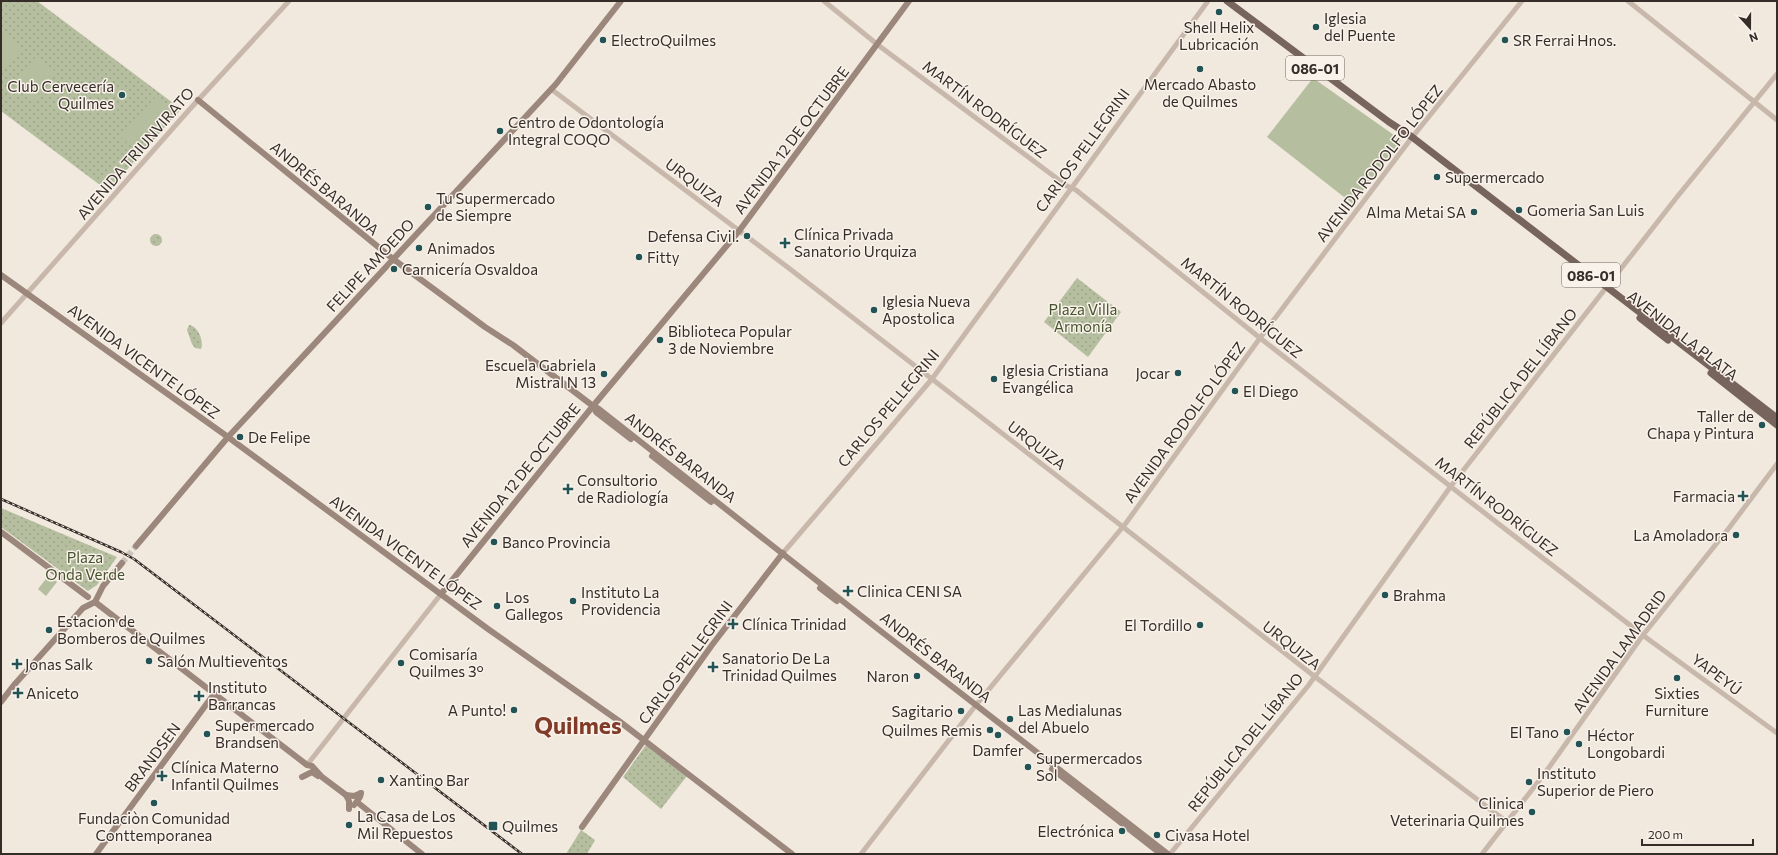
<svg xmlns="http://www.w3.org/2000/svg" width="1778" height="855" font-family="Commissioner,sans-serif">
	<defs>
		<pattern id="park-dots" width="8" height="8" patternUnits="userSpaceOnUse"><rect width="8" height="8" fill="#b5bf9f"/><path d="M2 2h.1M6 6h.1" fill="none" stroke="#9ca489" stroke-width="1.8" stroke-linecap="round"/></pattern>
	</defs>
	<rect width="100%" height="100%" fill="#f1e8de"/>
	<g fill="url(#park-dots)">
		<polygon points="1,1 37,1 181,109 108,191 1,111"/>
		<circle cx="156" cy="240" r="6"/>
		<polygon points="1077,278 1121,312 1088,357 1044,322"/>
		<path d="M189,325C198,326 204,341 201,349L195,348L192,344L187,330Z"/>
		<polygon points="1,508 117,557 97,585 88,591 1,527"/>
		<polygon points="646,745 687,776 661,809 623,777"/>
		<polygon points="581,830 595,840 587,854 566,854"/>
	</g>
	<g fill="#b5bf9f">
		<polygon points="1,32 22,48 1,74"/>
		<polygon points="36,56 56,72 34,100 14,85"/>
		<polygon points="1313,78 1401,140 1353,204 1267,137"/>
		<polygon points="155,97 168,107 134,148 121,138"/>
		<polygon points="49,575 57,582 46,596 38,589"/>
	</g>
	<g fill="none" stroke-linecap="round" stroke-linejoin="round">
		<polyline stroke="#ccc3ba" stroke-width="6" stroke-dasharray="6 3" stroke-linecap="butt" points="122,563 136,546"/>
		<g stroke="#c8b8ab" stroke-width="5">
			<polyline points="824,1 878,45 1067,186 1076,190 1260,338 1500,525 1648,639 1777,733"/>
			<polyline points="1628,1 1777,120"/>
			<polyline points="551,89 790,269 1123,527 1314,676 1507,822"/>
			<polyline points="1,323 189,110 289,1"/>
			<polyline points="783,553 932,379 1208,1"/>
			<polyline points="307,765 441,594"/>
			<polyline points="861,854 976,705 1126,523 1260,338 1410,140 1522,1"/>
			<polyline points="1170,854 1308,686 1451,486 1677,197 1777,74"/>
			<polyline points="1482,854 1545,773 1643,635 1729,528 1777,464"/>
		</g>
		<g stroke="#9c877c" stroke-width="6">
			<polyline points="198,100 393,259 485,327 513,345 593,406 599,409 878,629 1168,854"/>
			<polyline points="1,275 228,437 488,629 619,721 792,854"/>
			<polyline points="593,406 596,412 631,439"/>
			<polyline points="652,456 711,502"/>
			<polyline points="1,532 88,597"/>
			<polyline points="136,546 228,437 556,84 621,1"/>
			<polyline points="820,588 837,601"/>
			<polyline points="441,594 593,406 739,231 909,1"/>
			<polyline points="95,602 307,765 312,766 322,777 346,795 349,801 349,809"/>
			<polyline points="1,702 14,685 83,608 95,602 103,586 122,563"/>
			<polyline points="1052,769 1161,854"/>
			<polyline points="302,777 312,772 318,776"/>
			<polyline points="346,795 354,796 361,793"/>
			<polyline points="357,802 422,854"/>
			<polyline points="354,805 360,797 361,793"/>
			<polyline points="582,827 712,645 783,553"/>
			<polyline points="96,854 214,694"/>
		</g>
		<g stroke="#77645c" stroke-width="7">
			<polyline points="1227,1 1389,122 1412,137 1777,418"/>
			<polyline points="1640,318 1668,340"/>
			<polyline points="1711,373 1777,425"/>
		</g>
		<defs>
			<polyline id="rail" points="1,499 121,552 134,559 522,854"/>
		</defs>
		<use href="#rail" stroke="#362d29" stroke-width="2.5"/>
		<use href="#rail" stroke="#f9f2ea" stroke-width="1" stroke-dasharray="3" stroke-linecap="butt"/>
	</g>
	<g fill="#225355" stroke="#f9f2ea" stroke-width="1.5">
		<circle cx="1219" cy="12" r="4"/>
		<circle cx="1316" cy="27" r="4"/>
		<circle cx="603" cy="40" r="4"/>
		<circle cx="1505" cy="40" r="4"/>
		<circle cx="1200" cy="69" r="4"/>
		<circle cx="122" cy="95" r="4"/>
		<circle cx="500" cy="131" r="4"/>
		<circle cx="1437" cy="177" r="4"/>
		<circle cx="428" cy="207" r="4"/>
		<circle cx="1519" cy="210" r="4"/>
		<circle cx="1474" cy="212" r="4"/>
		<circle cx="747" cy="236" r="4"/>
		<path d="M783 237h4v4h4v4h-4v4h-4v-4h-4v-4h4z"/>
		<circle cx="419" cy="248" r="4"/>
		<circle cx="639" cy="257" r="4"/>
		<circle cx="394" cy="269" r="4"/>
		<circle cx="874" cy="310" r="4"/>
		<circle cx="660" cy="340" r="4"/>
		<circle cx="1178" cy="373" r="4"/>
		<circle cx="604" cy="374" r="4"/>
		<circle cx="994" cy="379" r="4"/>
		<circle cx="1235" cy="391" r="4"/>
		<circle cx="1762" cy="425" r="4"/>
		<circle cx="240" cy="437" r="4"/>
		<path d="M566 483h4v4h4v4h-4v4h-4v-4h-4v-4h4z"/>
		<path d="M1741 490h4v4h4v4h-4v4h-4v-4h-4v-4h4z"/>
		<circle cx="1736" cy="535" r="4"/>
		<circle cx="494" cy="542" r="4"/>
		<path d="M846 585h4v4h4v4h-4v4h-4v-4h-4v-4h4z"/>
		<circle cx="1385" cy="595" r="4"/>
		<circle cx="573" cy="601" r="4"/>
		<circle cx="497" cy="606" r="4"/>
		<path d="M731 618h4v4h4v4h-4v4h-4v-4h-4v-4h4z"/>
		<circle cx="1200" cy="625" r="4"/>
		<circle cx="49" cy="630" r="4"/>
		<circle cx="149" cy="661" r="4"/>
		<circle cx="401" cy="663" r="4"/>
		<path d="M15 658h4v4h4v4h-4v4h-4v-4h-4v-4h4z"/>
		<path d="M711 661h4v4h4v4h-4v4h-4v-4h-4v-4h4z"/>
		<circle cx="917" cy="676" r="4"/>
		<circle cx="1677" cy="678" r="4"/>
		<path d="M16 687h4v4h4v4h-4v4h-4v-4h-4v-4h4z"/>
		<path d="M197 690h4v4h4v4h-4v4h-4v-4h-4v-4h4z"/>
		<circle cx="514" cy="710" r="4"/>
		<circle cx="961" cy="711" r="4"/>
		<circle cx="1010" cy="719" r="4"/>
		<circle cx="990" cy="730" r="4"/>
		<circle cx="1567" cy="732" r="4"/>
		<circle cx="207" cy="734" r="4"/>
		<circle cx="998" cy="735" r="4"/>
		<circle cx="1579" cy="744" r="4"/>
		<circle cx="1028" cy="767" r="4"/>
		<path d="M160 770h4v4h4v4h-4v4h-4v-4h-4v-4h4z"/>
		<circle cx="381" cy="780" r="4"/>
		<circle cx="1529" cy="782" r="4"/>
		<circle cx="154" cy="803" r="4"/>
		<circle cx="1532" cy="812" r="4"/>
		<circle cx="349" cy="825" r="4"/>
		<rect x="488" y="821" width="10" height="10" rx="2"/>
		<circle cx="1122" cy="831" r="4"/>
		<circle cx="1157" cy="835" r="4"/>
	</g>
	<g text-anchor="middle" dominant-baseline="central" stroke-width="3" stroke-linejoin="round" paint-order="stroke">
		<g fill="#f9f2ea" stroke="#706863" stroke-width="1">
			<rect x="1286" y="56" width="58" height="24" rx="3"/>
			<rect x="1562" y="263" width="58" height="24" rx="3"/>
		</g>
		<g font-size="14" font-weight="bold" fill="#362d29">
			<text x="1315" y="68">086-01</text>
			<text x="1591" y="275">086-01</text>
		</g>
		<g font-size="15" fill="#362d29" stroke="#f9f2ea" text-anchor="start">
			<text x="1324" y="18">Iglesia<tspan x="1324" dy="17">del Puente</tspan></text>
			<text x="1219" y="27" text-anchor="middle">Shell Helix<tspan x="1219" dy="17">Lubricación</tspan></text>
			<text x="611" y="40">ElectroQuilmes</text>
			<text x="1513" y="40">SR Ferrai Hnos.</text>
			<text x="1200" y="84" text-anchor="middle">Mercado Abasto<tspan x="1200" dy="17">de Quilmes</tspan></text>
			<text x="114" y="86" text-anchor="end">Club Cervecería<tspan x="114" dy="17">Quilmes</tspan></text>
			<text x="508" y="122">Centro de Odontología<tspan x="508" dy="17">Integral COQO</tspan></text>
			<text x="1445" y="177">Supermercado</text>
			<text x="436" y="198">Tu Supermercado<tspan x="436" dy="17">de Siempre</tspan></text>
			<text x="1527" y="210">Gomeria San Luis</text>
			<text x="1466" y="212" text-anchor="end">Alma Metai SA</text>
			<text x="794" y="234">Clínica Privada<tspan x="794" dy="17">Sanatorio Urquiza</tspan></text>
			<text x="739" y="236" text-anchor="end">Defensa Civil.</text>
			<text x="427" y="248">Animados</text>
			<text x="647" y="257">Fitty</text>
			<text x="402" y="269">Carnicería Osvaldoa</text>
			<text x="882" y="301">Iglesia Nueva<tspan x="882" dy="17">Apostolica</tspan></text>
			<text x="668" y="331">Biblioteca Popular<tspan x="668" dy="17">3 de Noviembre</tspan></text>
			<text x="596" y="365" text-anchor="end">Escuela Gabriela<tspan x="596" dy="17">Mistral N 13</tspan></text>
			<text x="1002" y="370">Iglesia Cristiana<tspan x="1002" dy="17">Evangélica</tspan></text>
			<text x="1170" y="373" text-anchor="end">Jocar</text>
			<text x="1243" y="391">El Diego</text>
			<text x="1754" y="416" text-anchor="end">Taller de<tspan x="1754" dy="17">Chapa y Pintura</tspan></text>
			<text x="248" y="437">De Felipe</text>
			<text x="577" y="480">Consultorio<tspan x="577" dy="17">de Radiología</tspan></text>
			<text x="1735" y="496" text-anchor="end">Farmacia</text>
			<text x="1728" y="535" text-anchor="end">La Amoladora</text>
			<text x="502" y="542">Banco Provincia</text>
			<text x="857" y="591">Clinica CENI SA</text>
			<text x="581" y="592">Instituto La<tspan x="581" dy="17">Providencia</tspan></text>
			<text x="1393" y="595">Brahma</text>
			<text x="505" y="597">Los<tspan x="505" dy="17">Gallegos</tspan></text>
			<text x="57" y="621">Estacion de<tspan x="57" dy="17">Bomberos de Quilmes</tspan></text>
			<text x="742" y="624">Clínica Trinidad</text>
			<text x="1192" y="625" text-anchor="end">El Tordillo</text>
			<text x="409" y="654">Comisaría<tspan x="409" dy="17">Quilmes 3°</tspan></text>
			<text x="722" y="658">Sanatorio De La<tspan x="722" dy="17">Trinidad Quilmes</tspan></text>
			<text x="157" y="661">Salón Multieventos</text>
			<text x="25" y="664">Jonas Salk</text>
			<text x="909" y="676" text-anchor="end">Naron</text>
			<text x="208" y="687">Instituto<tspan x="208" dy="17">Barrancas</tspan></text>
			<text x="26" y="693">Aniceto</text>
			<text x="1677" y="693" text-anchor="middle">Sixties<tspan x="1677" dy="17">Furniture</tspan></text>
			<text x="506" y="710" text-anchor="end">A Punto!</text>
			<text x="1018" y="710">Las Medialunas<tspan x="1018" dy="17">del Abuelo</tspan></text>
			<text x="953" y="711" text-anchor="end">Sagitario</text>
			<text x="215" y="725">Supermercado<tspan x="215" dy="17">Brandsen</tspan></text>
			<text x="982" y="730" text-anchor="end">Quilmes Remis</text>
			<text x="1559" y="732" text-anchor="end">El Tano</text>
			<text x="1587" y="735">Héctor<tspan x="1587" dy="17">Longobardi</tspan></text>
			<text x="998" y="750" text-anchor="middle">Damfer</text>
			<text x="1036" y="758">Supermercados<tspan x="1036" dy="17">Sol</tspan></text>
			<text x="171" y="767">Clínica Materno<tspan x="171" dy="17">Infantil Quilmes</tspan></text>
			<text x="1537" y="773">Instituto<tspan x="1537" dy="17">Superior de Piero</tspan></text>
			<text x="389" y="780">Xantino Bar</text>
			<text x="1524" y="803" text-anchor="end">Clinica<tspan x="1524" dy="17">Veterinaria Quilmes</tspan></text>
			<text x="357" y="816">La Casa de Los<tspan x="357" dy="17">Mil Repuestos</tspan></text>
			<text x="154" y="818" text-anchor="middle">Fundaciòn Comunidad<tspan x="154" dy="17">Conttemporanea</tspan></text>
			<text x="502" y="826">Quilmes</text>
			<text x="1114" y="831" text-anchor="end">Electrónica</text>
			<text x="1165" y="835">Civasa Hotel</text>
		</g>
		<g font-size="15" fill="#362d29" stroke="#f9f2ea">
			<text transform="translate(985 109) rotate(37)">MARTÍN RODRÍGUEZ</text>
			<text transform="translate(791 140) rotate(-53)">AVENIDA 12 DE OCTUBRE</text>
			<text transform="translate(1082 150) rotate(-54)">CARLOS PELLEGRINI</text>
			<text transform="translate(135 153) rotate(-49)">AVENIDA TRIUNVIRATO</text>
			<text transform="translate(1379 163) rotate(-52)">AVENIDA RODOLFO LÓPEZ</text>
			<text transform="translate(695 182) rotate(37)">URQUIZA</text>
			<text transform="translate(325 188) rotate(40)">ANDRÉS BARANDA</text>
			<text transform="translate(370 265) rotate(-47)">FELIPE AMOEDO</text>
			<text transform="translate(1242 307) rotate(39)">MARTÍN RODRÍGUEZ</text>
			<text transform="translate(1683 335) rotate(38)">AVENIDA LA PLATA</text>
			<text transform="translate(144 361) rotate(36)">AVENIDA VICENTE LÓPEZ</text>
			<text transform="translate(1520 378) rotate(-52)">REPÚBLICA DEL LÍBANO</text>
			<text transform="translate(888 408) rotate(-50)">CARLOS PELLEGRINI</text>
			<text transform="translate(1184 422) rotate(-54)">AVENIDA RODOLFO LÓPEZ</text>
			<text transform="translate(1037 445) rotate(38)">URQUIZA</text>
			<text transform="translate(681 457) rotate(38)">ANDRÉS BARANDA</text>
			<text transform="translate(520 475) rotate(-51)">AVENIDA 12 DE OCTUBRE</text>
			<text transform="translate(1497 506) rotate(38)">MARTÍN RODRÍGUEZ</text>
			<text transform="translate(406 552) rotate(36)">AVENIDA VICENTE LÓPEZ</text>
			<text transform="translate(1292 645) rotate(38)">URQUIZA</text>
			<text transform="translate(1619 651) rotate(-54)">AVENIDA LAMADRID</text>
			<text transform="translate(936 657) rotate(38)">ANDRÉS BARANDA</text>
			<text transform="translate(685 662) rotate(-54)">CARLOS PELLEGRINI</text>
			<text transform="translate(1717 674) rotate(37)">YAPEYÚ</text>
			<text transform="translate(1245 742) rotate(-51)">REPÚBLICA DEL LÍBANO</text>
			<text transform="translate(152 757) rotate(-53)">BRANDSEN</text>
		</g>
		<g font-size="15" fill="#46532f" stroke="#f9f2ea">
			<text x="1083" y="309">Plaza Villa<tspan x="1083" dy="17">Armonía</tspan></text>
			<text x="85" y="557">Plaza<tspan x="85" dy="17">Onda Verde</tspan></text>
		</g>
		<g font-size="23" font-weight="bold" fill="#803c28" stroke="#f9f2ea">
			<text x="578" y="725">Quilmes</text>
		</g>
	</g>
	<rect width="1778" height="855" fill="none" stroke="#362d29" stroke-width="4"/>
	<g transform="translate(1750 28) rotate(159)" stroke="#f9f2ea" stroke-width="3" paint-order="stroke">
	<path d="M0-3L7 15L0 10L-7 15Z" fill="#362d29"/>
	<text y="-6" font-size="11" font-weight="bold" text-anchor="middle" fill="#362d29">N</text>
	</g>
	<path d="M1642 839v6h111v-6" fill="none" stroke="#362d29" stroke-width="2"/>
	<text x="1648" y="839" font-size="12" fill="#362d29" stroke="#f9f2ea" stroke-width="3" paint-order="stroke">200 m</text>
</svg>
